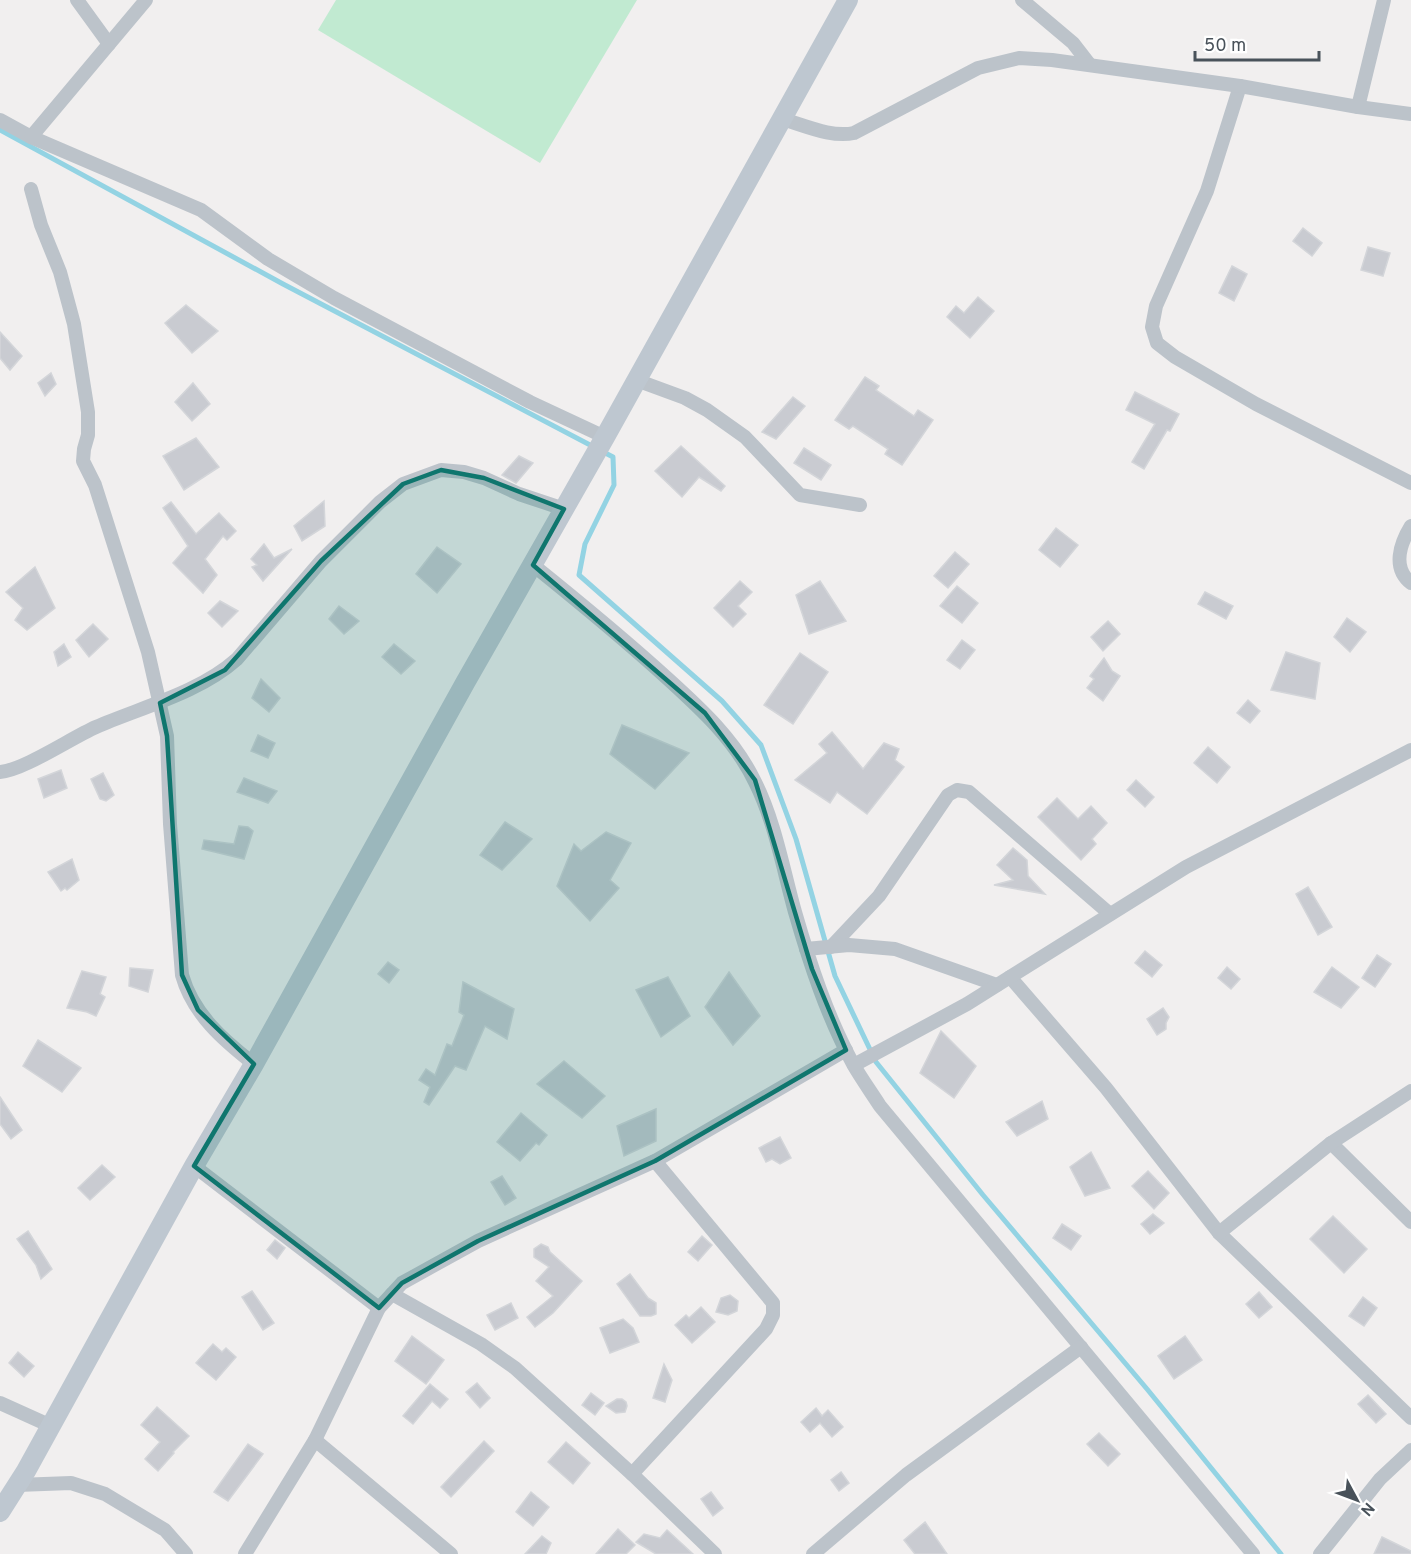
<svg xmlns="http://www.w3.org/2000/svg" width="1411" height="1554" font-family="Overpass,sans-serif">
<rect width="100%" height="100%" fill="#f1efef"/>
<!-- green -->
<polygon fill="#c1ead1" points="336,0 637,0 540,163 318,30"/>
<g fill="none" stroke-linecap="round" stroke-linejoin="round">
<!-- stream -->
<polyline stroke="#93d3e3" stroke-width="5" points="0,130 283,284 613,457 614,485 585,544 579,575 722,701 761,745 796,839 835,976 876,1062 983,1195 1147,1389 1281,1554"/>
</g>
<!-- building -->
<g fill="#c9cbd1" stroke="#d3d5d9" stroke-width="1.5">
<polygon points="1303,228 1322,243 1312,256 1293,241"/>
<polygon points="1368,247 1390,253 1383,276 1361,270"/>
<polygon points="1232,266 1247,274 1234,301 1219,293"/>
<polygon points="978,297 994,311 970,338 947,317 956,306 964,313"/>
<polygon points="186,305 218,331 192,353 165,323"/>
<polygon points="0,332 22,356 10,370 0,358"/>
<polygon points="51,373 56,384 45,396 38,383"/>
<polygon points="865,377 879,386 876,390 914,416 918,410 933,420 902,465 885,454 888,449 853,426 849,429 835,420"/>
<polygon points="193,383 210,404 192,421 175,402"/>
<polygon points="1135,392 1179,414 1170,431 1167,430 1144,469 1132,462 1155,424 1126,410"/>
<polygon points="793,397 805,406 776,439 762,432"/>
<polygon points="196,438 219,467 184,490 163,456"/>
<polygon points="681,446 725,486 721,491 699,477 682,497 655,471"/>
<polygon points="804,448 831,465 821,480 794,463"/>
<polygon points="519,456 533,463 516,483 502,475"/>
<polygon points="324,501 325,526 302,541 294,526"/>
<polygon points="171,502 196,534 219,513 236,531 227,540 223,536 205,559 217,575 203,593 173,563 188,546 163,508"/>
<polygon points="1056,528 1078,545 1060,567 1039,550"/>
<polygon points="264,544 274,558 292,549 263,581 252,567 257,565 251,559"/>
<polygon points="437,547 461,564 437,593 416,574"/>
<polygon points="955,552 969,564 948,588 934,576"/>
<polygon points="35,567 55,608 27,630 15,620 23,608 6,592"/>
<polygon points="740,581 752,592 738,606 746,614 733,627 714,608"/>
<polygon points="820,581 846,621 809,634 796,595"/>
<polygon points="957,586 978,603 962,623 940,606"/>
<polygon points="1205,592 1233,606 1226,619 1198,604"/>
<polygon points="220,601 238,611 222,627 208,613"/>
<polygon points="339,606 359,621 344,634 329,619"/>
<polygon points="1347,618 1366,632 1350,652 1334,637"/>
<polygon points="1108,621 1120,634 1103,651 1091,637"/>
<polygon points="93,624 108,639 89,657 76,640"/>
<polygon points="962,640 975,650 960,669 947,660"/>
<polygon points="64,644 71,657 58,666 54,652"/>
<polygon points="394,644 415,661 401,674 382,657"/>
<polygon points="1286,652 1320,663 1315,699 1271,690"/>
<polygon points="800,653 828,672 793,724 764,705"/>
<polygon points="1104,658 1112,671 1120,676 1103,701 1087,688 1094,679 1090,676"/>
<polygon points="261,679 280,698 269,712 252,698"/>
<polygon points="1248,700 1260,711 1250,723 1237,713"/>
<polygon points="622,725 689,753 655,789 610,754"/>
<polygon points="832,732 863,769 884,743 899,749 895,760 904,767 867,814 837,792 830,803 795,780 827,753 819,744"/>
<polygon points="258,735 275,743 268,758 251,751"/>
<polygon points="1208,747 1230,767 1217,783 1194,763"/>
<polygon points="61,770 67,788 44,798 38,779"/>
<polygon points="103,773 114,795 106,801 100,799 91,779"/>
<polygon points="244,778 277,791 268,803 237,792"/>
<polygon points="1136,780 1154,797 1145,807 1127,790"/>
<polygon points="1057,798 1078,819 1091,806 1107,823 1092,839 1096,844 1081,860 1038,817"/>
<polygon points="505,822 532,839 502,870 480,855"/>
<polygon points="239,826 248,827 253,831 244,859 202,849 204,840 234,844"/>
<polygon points="606,832 631,843 610,880 619,888 590,921 557,886 574,844 581,851"/>
<polygon points="1013,848 1027,860 1028,876 1045,894 994,885 1013,880 997,865"/>
<polygon points="72,859 79,880 67,890 65,888 61,891 48,872"/>
<polygon points="1308,887 1332,927 1318,935 1296,894"/>
<polygon points="1145,951 1162,965 1152,977 1135,963"/>
<polygon points="1377,955 1391,964 1375,987 1362,978"/>
<polygon points="388,962 399,970 389,983 378,974"/>
<polygon points="1227,967 1240,979 1231,989 1218,978"/>
<polygon points="1332,967 1359,987 1341,1008 1314,992"/>
<polygon points="130,968 153,970 148,992 129,986"/>
<polygon points="82,971 106,977 100,994 105,997 96,1016 87,1012 67,1008"/>
<polygon points="729,972 760,1016 733,1045 705,1007"/>
<polygon points="668,977 690,1016 661,1037 636,990"/>
<polygon points="463,982 514,1009 507,1039 485,1026 466,1070 455,1066 429,1105 424,1102 430,1087 419,1080 426,1069 435,1075 447,1044 452,1046 464,1015 459,1012"/>
<polygon points="1163,1008 1169,1017 1166,1023 1166,1029 1157,1035 1147,1019"/>
<polygon points="941,1031 976,1066 954,1098 920,1073"/>
<polygon points="38,1040 81,1068 62,1092 23,1066"/>
<polygon points="564,1061 605,1096 582,1118 537,1084"/>
<polygon points="0,1097 22,1130 11,1139 0,1124"/>
<polygon points="1042,1101 1048,1119 1017,1136 1006,1122"/>
<polygon points="656,1109 656,1141 624,1156 617,1126"/>
<polygon points="521,1113 547,1135 539,1145 536,1143 520,1161 497,1142"/>
<polygon points="780,1137 791,1158 780,1164 772,1159 766,1162 759,1148"/>
<polygon points="1091,1152 1110,1188 1085,1196 1070,1167"/>
<polygon points="102,1165 115,1177 90,1200 78,1188"/>
<polygon points="1148,1171 1169,1193 1154,1209 1132,1186"/>
<polygon points="502,1176 516,1198 505,1205 491,1182"/>
<polygon points="1153,1214 1164,1223 1150,1234 1141,1224"/>
<polygon points="1333,1216 1367,1249 1344,1273 1310,1239"/>
<polygon points="1062,1224 1081,1236 1071,1250 1053,1238"/>
<polygon points="28,1231 52,1269 41,1279 36,1265 17,1239"/>
<polygon points="702,1236 712,1245 698,1261 688,1252"/>
<polygon points="275,1240 285,1248 277,1259 267,1250"/>
<polygon points="541,1244 548,1247 550,1252 582,1281 553,1313 535,1327 527,1317 553,1296 536,1281 549,1267 534,1257 534,1249"/>
<polygon points="630,1274 648,1298 656,1303 656,1314 651,1316 640,1316 617,1284"/>
<polygon points="252,1291 274,1323 263,1330 242,1297"/>
<polygon points="1259,1292 1272,1307 1259,1318 1246,1304"/>
<polygon points="730,1295 738,1301 737,1311 728,1315 716,1312 721,1298"/>
<polygon points="1363,1297 1377,1308 1364,1326 1349,1316"/>
<polygon points="511,1303 518,1318 495,1330 487,1315"/>
<polygon points="701,1307 715,1322 692,1343 675,1325 686,1315 689,1318"/>
<polygon points="623,1319 633,1328 639,1342 610,1353 600,1328"/>
<polygon points="412,1336 444,1360 426,1384 395,1361"/>
<polygon points="1185,1336 1202,1360 1174,1379 1158,1356"/>
<polygon points="213,1344 222,1352 226,1348 236,1357 216,1380 196,1363"/>
<polygon points="18,1352 34,1366 24,1377 9,1363"/>
<polygon points="664,1364 672,1380 665,1402 653,1398"/>
<polygon points="477,1383 490,1398 480,1408 466,1392"/>
<polygon points="430,1384 448,1399 440,1408 432,1401 413,1424 403,1416"/>
<polygon points="591,1393 604,1403 595,1415 582,1405"/>
<polygon points="1368,1395 1386,1414 1376,1423 1358,1404"/>
<polygon points="617,1399 622,1399 626,1402 627,1406 625,1412 616,1413 606,1406"/>
<polygon points="157,1407 189,1436 173,1452 174,1453 158,1471 145,1459 160,1442 141,1425"/>
<polygon points="816,1408 822,1416 828,1410 843,1427 832,1437 820,1423 810,1432 801,1422"/>
<polygon points="1099,1433 1120,1454 1108,1466 1087,1444"/>
<polygon points="484,1441 494,1451 451,1497 441,1487"/>
<polygon points="566,1442 590,1463 573,1484 548,1462"/>
<polygon points="248,1444 263,1454 228,1501 214,1492"/>
<polygon points="841,1472 849,1483 839,1491 831,1480"/>
<polygon points="531,1492 549,1507 533,1526 516,1512"/>
<polygon points="711,1492 723,1508 713,1516 701,1499"/>
<polygon points="925,1522 947,1554 915,1554 904,1540"/>
<polygon points="618,1529 635,1545 626,1554 596,1554"/>
<polygon points="667,1530 693,1554 656,1554 636,1542 644,1534 660,1538"/>
<polygon points="542,1536 551,1543 546,1554 525,1554"/>
<polygon points="1382,1537 1411,1551 1411,1554 1374,1554"/>
</g>
<g fill="none" stroke-linecap="round" stroke-linejoin="round">
<!-- minor -->
<g stroke="#bcc3ca" stroke-width="14">
<polyline points="77,0 109,44"/>
<polyline points="1022,0 1073,43 1090,65"/>
<polyline points="1240,86 1207,191 1156,306 1152,327 1157,343 1175,357 1256,404 1411,483"/>
<polyline points="1358,107 1384,0"/>
<path d="M782 119C804 125 831 138 854 133L978 68 1019 58 1052 60 1240 86 1358 107 1411 114"/>
<polyline points="0,120 31,137 201,210 268,259 334,298 530,402 605,437"/>
<polyline points="31,137 146,0"/>
<path d="M31 189 41 225 60 272 74 324 88 412V435L84 449 83 461 95 485 148 652 167 736 170 824 182 975C193 1014 223 1040 254 1064"/>
<polyline points="636,380 685,398 707,410 745,437 800,495 860,505"/>
<path d="M1411 526C1400 544 1392 568 1411 583"/>
<path d="M533 565C579 602 624 639 668 679 701 709 735 740 755 782 775 822 783 869 795 912 810 964 827 1016 853 1064 861 1078 871 1092 880 1106L1253 1554"/>
<path d="M0 772C24 770 71 738 96 727 142 707 199 693 237 659L321 561 380 502 403 484 441 470 464 472 484 478 519 494 564 509"/>
<polyline points="831,947 879,896 948,795 957,790 969,792 1110,914"/>
<polyline points="806,949 849,945 895,949 997,985"/>
<polyline points="1010,977 1106,1088 1219,1233 1411,1418"/>
<polyline points="854,1065 967,1004 1186,867 1411,750"/>
<polyline points="1331,1143 1411,1222"/>
<polyline points="194,1166 379,1308"/>
<polyline points="1219,1233 1331,1143 1411,1091"/>
<polyline points="392,1294 481,1344 515,1368 632,1474 715,1554"/>
<polyline points="0,1403 51,1426"/>
<polyline points="315,1440 451,1554"/>
<polyline points="632,1474 766,1329 773,1315 773,1303 655,1161"/>
<polyline points="17,1485 71,1483 105,1494 165,1530 186,1554"/>
<polyline points="245,1554 315,1440 379,1308 402,1283 478,1241 655,1161 846,1050"/>
<polyline points="813,1554 906,1475 1081,1347"/>
<polyline points="1320,1554 1380,1479 1411,1450"/>
</g>
<!-- secondary -->
<polyline stroke="#bec7d0" stroke-width="20" points="0,1512 26,1471 194,1166 254,1064 465,683 605,437 848,0"/>
</g>
<!-- marked area -->
<path fill="#0f766e" fill-opacity="0.2" stroke="#0f766e" stroke-width="4.5" stroke-linejoin="round" d="M441 470 484 478 564 509 533 565 705 713 755 780 812 969 846 1050 655 1161 478 1241 402 1283 379 1308 194 1166 254 1064 198 1010 182 975 167 736 160 703 225 670 321 561 403 484Z"/>
<!-- north arrow -->
<g transform="translate(1357 1500) rotate(131)" stroke="#ffffff" stroke-width="4.5" paint-order="stroke">
<path d="M0-4.5L10 22L0 15L-10 22Z" fill="#49525a"/>
<text y="-9" font-size="16" font-weight="bold" text-anchor="middle" fill="#49525a">N</text>
</g>
<!-- scale -->
<path d="M1195 51v9h124v-9" fill="none" stroke="#49525a" stroke-width="3"/>
<text x="1204" y="51" font-size="18" fill="#49525a" stroke="#ffffff" stroke-width="4.5" paint-order="stroke">50 m</text>
</svg>
